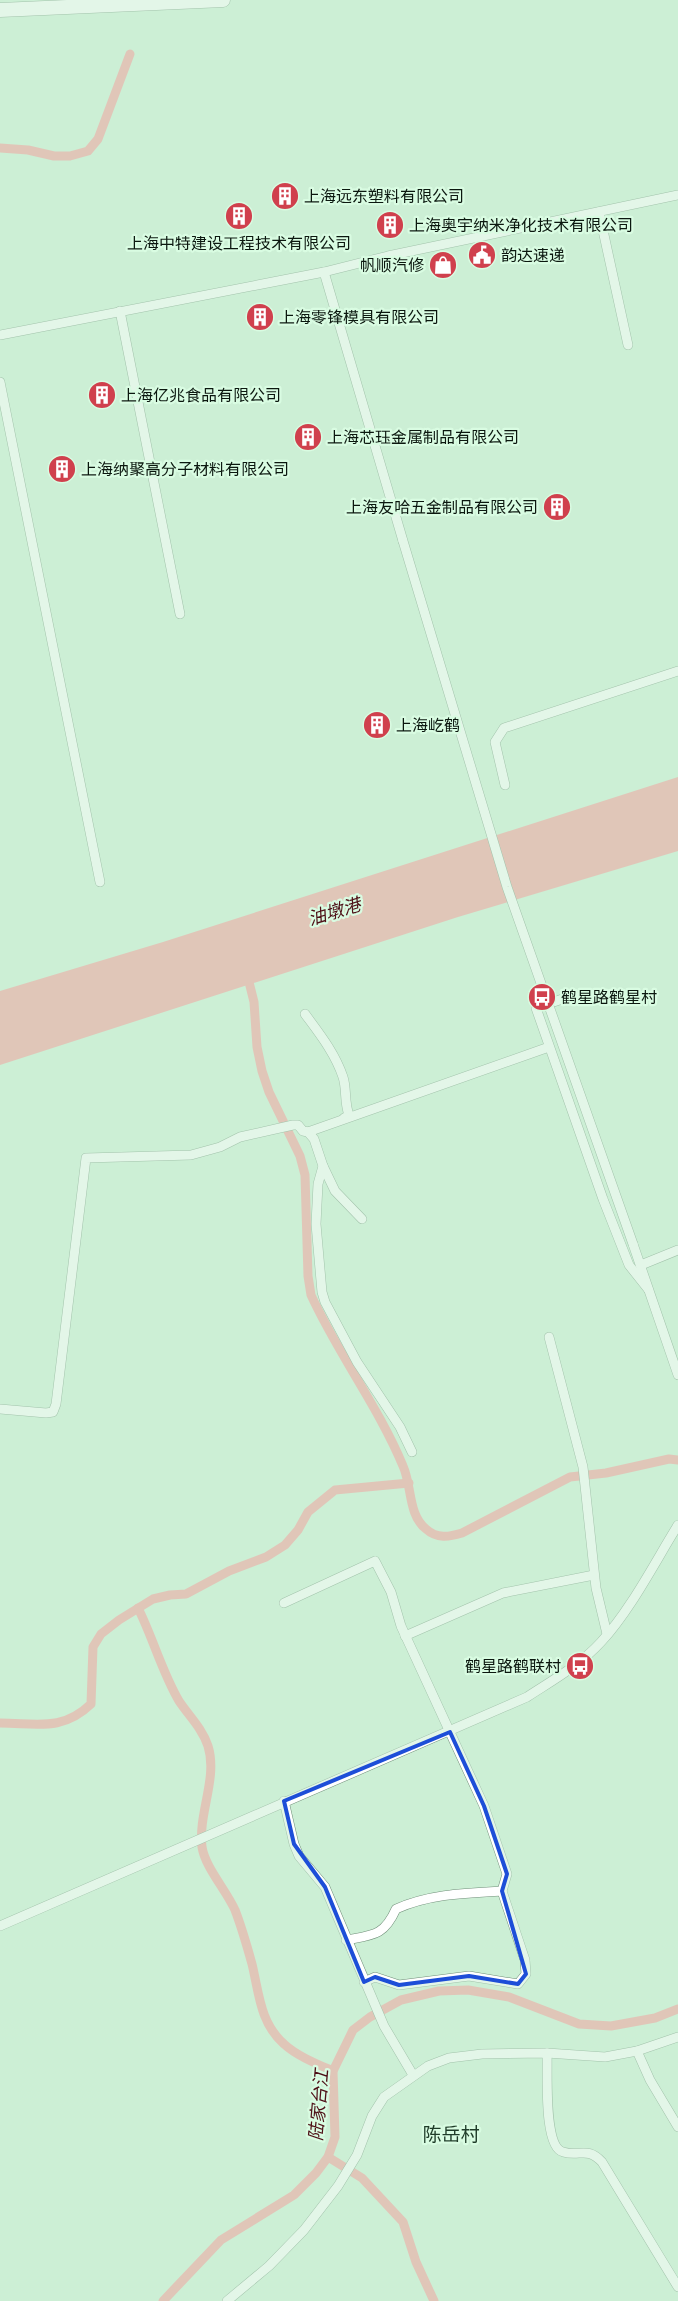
<svg xmlns="http://www.w3.org/2000/svg" width="678" height="2301" font-family="'Noto Serif','Noto Sans SC',serif">
<rect width="100%" height="100%" fill="#ccefd5"/>
<!-- water -->
<polygon fill="#f99596" points="678,777 678,851 458,917 0,1065 0,991 163,942"/>
<g fill="none" stroke-linecap="round" stroke-linejoin="round">
<!-- canal -->
<g stroke="#f99596" stroke-width="9">
<polyline points="0,148 28,150 54,156 70,156 88,151 98,139 130,54"/>
<path d="M247 974 254 1002 257 1047 262 1071 269 1092 300 1156 305 1175 308 1276 311 1295C338 1354 378 1406 403 1466 412 1486 408 1515 426 1529 437 1539 449 1537 462 1533L570 1477 606 1473 669 1459 678 1460"/>
<path d="M138 1608C153 1638 162 1672 179 1701 189 1716 202 1728 208 1746 218 1778 198 1813 202 1847 205 1867 226 1890 235 1910 242 1928 247 1946 252 1964 259 1993 260 2023 284 2044 297 2056 317 2064 333 2071"/>
<path d="M0 1723C36 1723 62 1732 91 1704L93 1647 101 1634 119 1620 153 1599 170 1595 186 1594 229 1571 266 1557 285 1545 298 1530 308 1512 335 1490 409 1483"/>
<polyline points="328,2157 362,2178 403,2222 416,2262 434,2301"/>
<polyline points="163,2301 221,2240 294,2195 316,2173 328,2157 335,2137 333,2071 353,2030 370,2017 401,2000 439,1991 468,1990 509,1997 579,2024 611,2026 655,2018 678,2009"/>
</g>
<defs>
<g id="minor">
<polyline points="599,212 628,345"/>
<polyline points="324,272 403,541"/>
<polyline points="120,311 180,614"/>
<polyline points="0,335 324,272 388,256 678,195"/>
<polyline points="0,382 100,882"/>
<polyline points="505,785 495,742 504,728 678,671"/>
<polyline points="574,995 536,1008 603,1199 629,1265 648,1289"/>
<path d="M305 1014C319 1033 335 1053 343 1077 347 1089 344 1102 349 1115L344 1118"/>
<polyline points="308,1132 314,1139 323,1166 318,1184 316,1224 322,1292 325,1302 357,1362 400,1427 412,1452"/>
<polyline points="323,1166 335,1191 362,1219"/>
<polyline points="633,1244 678,1375"/>
<polyline points="641,1265 678,1250"/>
<polyline points="549,1337 583,1467 596,1588 607,1634"/>
<polyline points="0,1409 46,1413 53,1412 56,1404 86,1158 191,1155 220,1147 240,1137 293,1125 298,1125 303,1131 308,1132 549,1047"/>
<polyline points="284,1603 375,1561 391,1592 401,1626 484,1806 507,1874 502,1891 525,1960 526,1974 518,1984 469,1976 399,1985 375,1977 364,1982"/>
<polyline points="405,1636 503,1593 594,1575"/>
<polyline points="284,1801 294,1844 299,1856 325,1887 384,2026 413,2075"/>
<path d="M0 1926 527 1697C553 1680 580 1665 601 1642 630 1611 655 1562 678 1525"/>
<path d="M346 1940C373 1935 384 1936 396 1909 429 1894 466 1893 502 1891"/>
<polyline points="637,2051 650,2080 678,2127"/>
<path d="M547 2053C548 2072 543 2147 563 2152 580 2157 587 2146 602 2162L678 2287"/>
<polyline points="227,2301 269,2266 304,2230 338,2186 357,2155 372,2116 384,2097 428,2066 449,2058 482,2054 547,2053 605,2057 637,2051 678,2037"/>
</g>
<polyline id="highway" points="0,10 223,0"/>
</defs>
<!-- minor casing -->
<use href="#minor" stroke="#708f79" stroke-width="10"/>
<!-- highway casing -->
<use href="#highway" stroke="#708f79" stroke-width="15"/>
<!-- minor -->
<use href="#minor" stroke="#fff" stroke-width="9"/>
<!-- highway -->
<use href="#highway" stroke="#fff" stroke-width="14"/>
<defs>
<polyline id="minor-bridge" points="403,541 507,887 633,1244"/>
</defs>
<!-- minor-bridge casing -->
<use href="#minor-bridge" stroke="#708f79" stroke-width="10" stroke-linecap="butt"/>
<!-- minor-bridge -->
<use href="#minor-bridge" stroke="#fff" stroke-width="9"/>
</g>
<!-- marked area -->
<path d="M0 0H678V2301H0ZM450 1732 484 1806 507 1874 502 1891 526 1974 518 1984 469 1976 399 1985 375 1977 364 1982 325 1887 294 1844 284 1801Z" fill="#ccefd5" fill-opacity=".55" fill-rule="evenodd"/>
<path fill="none" stroke="#1d4ed8" stroke-width="4" stroke-linejoin="round" d="M450 1732 484 1806 507 1874 502 1891 526 1974 518 1984 469 1976 399 1985 375 1977 364 1982 325 1887 294 1844 284 1801Z"/>
<!-- icons -->
<defs>
<symbol id="building-disc" viewBox="-11 -11 22 22"><circle r="9.5" fill="#d0404d" stroke="#d9fce2"/><path d="M-4-6H4V6H1V3H-1V6H-4ZM-2.5-4.3h1.7v1.8h-1.7ZM.8-4.3h1.7v1.8H.8ZM-2.5-1h1.7V.8h-1.7ZM.8-1h1.7V.8H.8Z" fill="#fff"/></symbol>
<symbol id="civic-disc" viewBox="-11 -11 22 22"><circle r="9.5" fill="#d0404d" stroke="#d9fce2"/><path d="M-.6-6.5H3V-4.5H.6V-3L4-1V1h2V6H-6V1h2V-1L-.6-3ZM-1.2 2.5V6h2.4V2.5Z" fill="#fff"/></symbol>
<symbol id="shop-disc" viewBox="-11 -11 22 22"><circle r="9.5" fill="#d0404d" stroke="#d9fce2"/><path d="M-5-2.5h2.3a2.7 3.5 0 0 1 5.4 0H5L5.5 6h-11ZM-1.5-2.5h3a1.5 2.3 0 0 0-3 0Z" fill="#fff"/></symbol>
<symbol id="bus-disc" viewBox="-11 -11 22 22"><circle r="9.5" fill="#d0404d" stroke="#d9fce2"/><path d="M-5-6H5V4H4V6H2V4H-2V6H-4V4H-5ZM-3.5-4V0h7V-4ZM-3.5 1.2v1.5H-2V1.2ZM2 1.2v1.5H3.5V1.2Z" fill="#fff"/></symbol>
</defs>
<g fill-rule="evenodd">
<use href="#building-disc" x="269" y="180" width="32" height="32"/>
<use href="#building-disc" x="223" y="200" width="32" height="32"/>
<use href="#building-disc" x="374" y="209" width="32" height="32"/>
<use href="#civic-disc" x="466" y="239" width="32" height="32"/>
<use href="#shop-disc" x="427" y="249" width="32" height="32"/>
<use href="#building-disc" x="244" y="301" width="32" height="32"/>
<use href="#building-disc" x="86" y="379" width="32" height="32"/>
<use href="#building-disc" x="292" y="421" width="32" height="32"/>
<use href="#building-disc" x="46" y="453" width="32" height="32"/>
<use href="#building-disc" x="541" y="491" width="32" height="32"/>
<use href="#building-disc" x="361" y="709" width="32" height="32"/>
<use href="#bus-disc" x="526" y="981" width="32" height="32"/>
<use href="#bus-disc" x="564" y="1650" width="32" height="32"/>
</g>
<g text-anchor="middle" dominant-baseline="central" stroke-width="4.5" stroke-linejoin="round" paint-order="stroke">
<!-- poi labels -->
<g font-size="16" fill="#0b170f" stroke="#d9fce2" text-anchor="start">
<text x="304" y="196">上海远东塑料有限公司</text>
<text x="409" y="225">上海奥宇纳米净化技术有限公司</text>
<text x="239" y="243" text-anchor="middle">上海中特建设工程技术有限公司</text>
<text x="501" y="255">韵达速递</text>
<text x="424" y="265" text-anchor="end">帆顺汽修</text>
<text x="279" y="317">上海零锋模具有限公司</text>
<text x="121" y="395">上海亿兆食品有限公司</text>
<text x="327" y="437">上海芯珏金属制品有限公司</text>
<text x="81" y="469">上海纳聚高分子材料有限公司</text>
<text x="538" y="507" text-anchor="end">上海友哈五金制品有限公司</text>
<text x="396" y="725">上海屹鹤</text>
<text x="561" y="997">鹤星路鹤星村</text>
<text x="561" y="1666" text-anchor="end">鹤星路鹤联村</text>
</g>
<!-- water labels -->
<g font-size="18" font-style="italic" fill="#4e1017" stroke="#d9fce2">
<text transform="translate(334 911) rotate(-17)">油墩港</text>
<text transform="translate(318 2105) rotate(-85)">陆家台江</text>
</g>
<!-- quarter labels -->
<g font-size="19" fill="#1f3c29" stroke="#d9fce2">
<text x="451" y="2134">陈岳村</text>
</g>
</g>
</svg>
